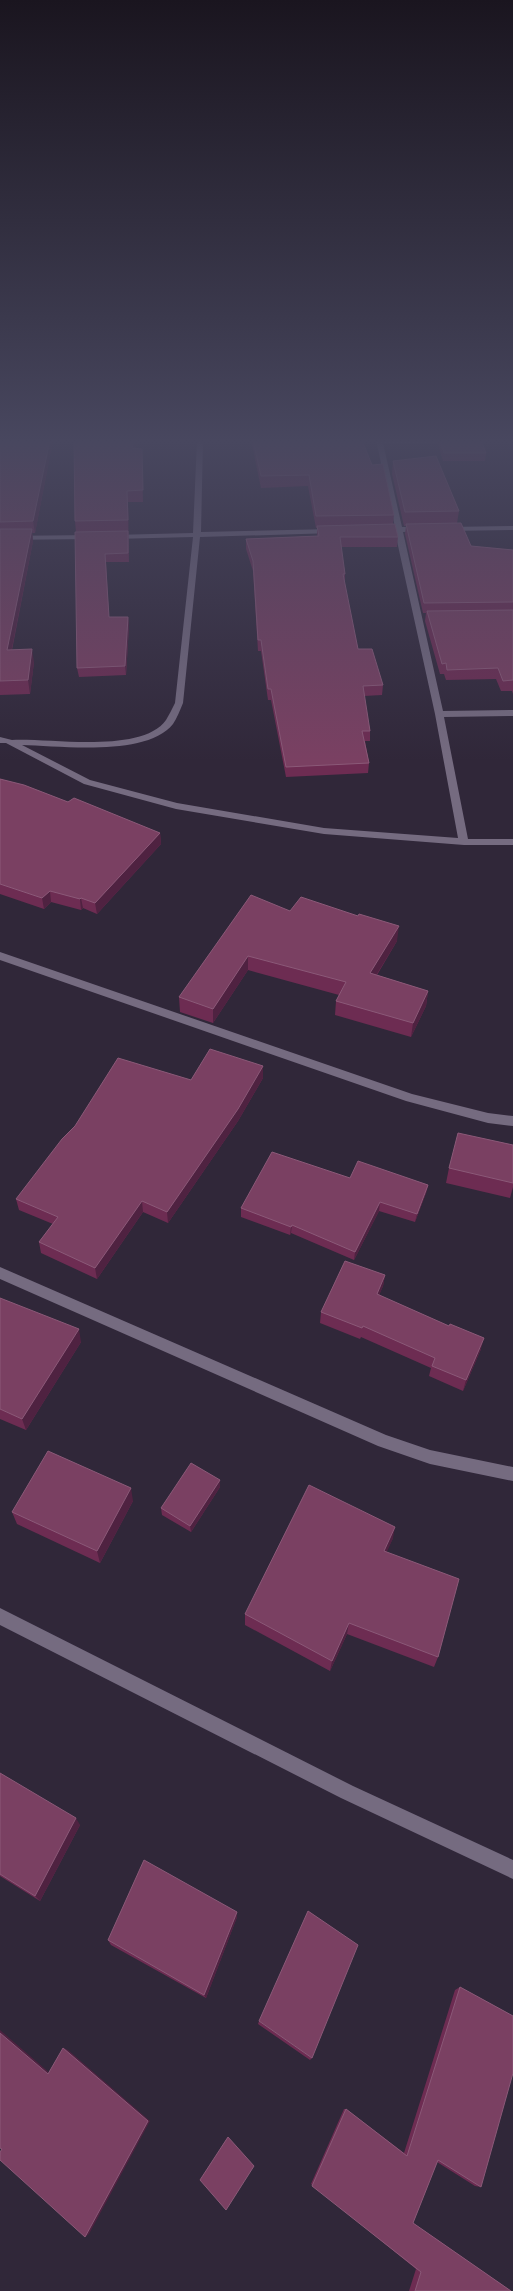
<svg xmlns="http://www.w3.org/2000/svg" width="513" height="2291" font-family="Literata,serif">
<rect width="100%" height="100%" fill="#302739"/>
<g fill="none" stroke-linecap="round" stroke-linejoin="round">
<!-- minor -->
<g fill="#756b80" fill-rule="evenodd">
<path d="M197 440H203L201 532 333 529 337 531 333 533 200 537 183 703C180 710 177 718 173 724 147 757 61 746 22 745L90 780 177 803 324 828 458 838 435 714 395 532H381L377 530 381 528 395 527 376 440H513V442L383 443 402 527H423L427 529 423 531 403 532 443 711 513 710V716L444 717 468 839H513V845H464L324 834 176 809 84 784 6 743H0V737L12 740C50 738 142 754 166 720 169 715 172 709 175 703L193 537 113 539 109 537 113 535 193 533Z"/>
<polygon points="513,526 513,530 448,531 444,529 448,527"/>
<polygon points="94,535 94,539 91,539 0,540 0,536"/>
<polygon points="0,952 412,1094 488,1113 513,1116 513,1126 488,1123 406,1101 0,960"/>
<polygon points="0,1267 386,1435 430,1450 513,1467 513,1481 430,1464 378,1446 0,1279"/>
<polygon points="0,1608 353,1786 513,1860 513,1879 341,1798 0,1625"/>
</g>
</g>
<!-- wall -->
<g fill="#6d2c52">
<polygon points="0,440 53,440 35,533 32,533 33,541 12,650 34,662 30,694 0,695"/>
<polygon points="74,440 138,440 135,449 142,460 143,502 128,502 129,562 106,562 109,617 128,617 129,626 126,675 79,677 77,668 76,532 75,521"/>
<polygon points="251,440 362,440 372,465 394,515 393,524 398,537 397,547 341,547 345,574 345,584 358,649 383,685 382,695 364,696 370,731 370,741 365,741 369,763 368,773 286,777 271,700 268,700 261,651 258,651 253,571 246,549 246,539 317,536 317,528 316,528 308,486 261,488"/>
<polygon points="438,440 481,440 486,453 485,461 443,461 438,444"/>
<polygon points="393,461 459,511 457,523 471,546 513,550 513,694 512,691 501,691 496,679 446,680 444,674 440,674 425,621 426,613 423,613 405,534 406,526 404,526 392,474"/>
<polygon points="0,779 68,802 160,833 161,844 97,914 83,908 81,910 51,902 44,909 0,894"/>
<polygon points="290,911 397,941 377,975 428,991 426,1006 411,1037 335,1015 336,1001 339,995 248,970 213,1023 180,1012 179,997"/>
<polygon points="263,1078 238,1121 168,1223 143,1212 97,1279 41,1253 39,1242 53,1224 19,1210 16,1199 191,1080"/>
<polygon points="513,1145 513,1187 510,1198 446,1183 449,1168"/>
<polygon points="350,1178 428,1185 426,1193 415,1222 379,1211 354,1260 291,1233 290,1235 241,1217 241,1208"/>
<polygon points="385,1275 383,1286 379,1295 481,1349 463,1391 429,1376 431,1368 361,1337 360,1339 320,1323 321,1312"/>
<polygon points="0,1298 81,1342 26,1430 0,1419"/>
<polygon points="220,1480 220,1487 191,1532 162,1515 161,1508"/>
<polygon points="133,1501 100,1563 17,1524 12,1512"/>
<polygon points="393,1538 386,1552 438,1657 434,1667 347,1634 330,1671 245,1625 245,1614"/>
<polygon points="0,1773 80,1825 40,1901 0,1876"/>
<polygon points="237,1917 206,1998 111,1945 108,1940"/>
<polygon points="460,1987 481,2187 475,2186 437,2162 413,2223 511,2291 409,2291 416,2269 311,2184 344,2109 346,2109 404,2153 455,1990"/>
<polygon points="259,2021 312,2058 310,2060 258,2024"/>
</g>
<!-- shaded-wall -->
<g fill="#4f2241">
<polygon points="50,440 53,440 35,533 33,521"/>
<polygon points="134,440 138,440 132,459 132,448"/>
<polygon points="127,491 128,502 129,531 128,520"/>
<polygon points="32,529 33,541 9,663 7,650"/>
<polygon points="128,617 129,626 126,675 125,666"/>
<polygon points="32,649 34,662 30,694 28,680"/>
<polygon points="160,833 161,844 97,914 95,903"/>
<polygon points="50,891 51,902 44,909 42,898"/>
<polygon points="81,898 83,908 81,910 80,899"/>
<polygon points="399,926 397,941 369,987 370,973"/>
<polygon points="248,956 248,970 213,1023 213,1009"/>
<polygon points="428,991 426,1006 411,1037 413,1023"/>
<polygon points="263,1066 263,1078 238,1121 168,1223 167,1212"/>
<polygon points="428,1185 426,1193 415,1222 417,1214"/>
<polygon points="142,1201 143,1212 97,1279 95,1268"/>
<polygon points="380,1202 379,1211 354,1260 355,1252"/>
<polygon points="292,1225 291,1233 290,1235 291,1227"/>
<polygon points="385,1275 383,1286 375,1305 377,1294"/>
<polygon points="79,1329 81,1342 26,1430 22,1419"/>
<polygon points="484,1338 481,1349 463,1391 466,1380"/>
<polygon points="220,1480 220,1487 191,1532 190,1526"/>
<polygon points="131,1488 133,1501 100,1563 97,1551"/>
<polygon points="395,1527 393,1538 382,1563 384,1551"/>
<polygon points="349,1623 347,1634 330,1671 332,1661"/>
<polygon points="76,1818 80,1825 40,1901 35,1896"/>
<polygon points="237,1912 237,1917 206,1998 204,1995"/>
<polygon points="0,2030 52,2075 48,2074 0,2033"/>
<polygon points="63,2048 68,2050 150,2121 89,2234 85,2237"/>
</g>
<!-- building -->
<g fill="#7a4062" stroke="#8b5978">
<polygon points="0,440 50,440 33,521 0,522"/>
<polygon points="74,440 134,440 132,448 142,449 143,490 127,491 128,520 75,521"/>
<polygon points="253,440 362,440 372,465 383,464 394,515 316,516 309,475 261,476"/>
<polygon points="440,440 481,440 486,453 444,453"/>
<polygon points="436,456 459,511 405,512 393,461"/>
<polygon points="461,523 471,546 513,550 513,602 424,603 406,524"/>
<polygon points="395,524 398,537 340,537 345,574 343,574 358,649 372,649 383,685 363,686 370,731 362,731 369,763 286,767 271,689 268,689 261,640 258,640 253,561 246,539 319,536 317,526"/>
<polygon points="0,529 32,529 7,650 32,649 28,680 0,681"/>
<polygon points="128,531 128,553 105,554 109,617 128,617 125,666 77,668 75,532"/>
<polygon points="513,610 513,680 503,681 498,668 447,670 446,663 442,664 427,611"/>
<polygon points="0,779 24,785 68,802 74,798 160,833 95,903 81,898 80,899 50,891 42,898 0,884"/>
<polygon points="251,895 290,911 301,897 358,916 359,914 399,926 370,973 428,991 413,1023 336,1001 346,982 248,956 213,1009 179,997"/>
<polygon points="210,1049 263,1066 238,1109 167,1212 142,1201 95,1268 39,1242 58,1217 16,1199 62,1139 75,1126 118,1058 191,1080"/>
<polygon points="458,1133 513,1145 513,1183 449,1168"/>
<polygon points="272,1152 350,1178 358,1161 428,1185 417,1214 380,1202 355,1252 292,1225 291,1227 241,1208"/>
<polygon points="345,1261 385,1275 377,1294 449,1326 450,1324 484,1338 466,1380 432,1366 435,1358 363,1326 362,1328 321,1312"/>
<polygon points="0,1298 79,1329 22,1419 0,1409"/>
<polygon points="48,1451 131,1488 97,1551 12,1512"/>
<polygon points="191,1463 220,1480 190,1526 161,1508"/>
<polygon points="309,1485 395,1527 384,1551 459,1579 438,1657 349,1623 332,1661 245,1614"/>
<polygon points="0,1773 76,1818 35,1896 0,1874"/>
<polygon points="144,1860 237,1912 204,1995 108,1940"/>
<polygon points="308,1911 358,1945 312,2058 259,2021"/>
<polygon points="460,1987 513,2016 513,2073 481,2187 438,2160 413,2223 511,2291 415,2291 421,2272 312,2186 346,2109 407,2156"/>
<polygon points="0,2033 48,2074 63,2048 148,2121 85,2237 0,2160 0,2152 2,2149 0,2148"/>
<polygon points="228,2137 254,2166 226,2210 200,2180"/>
</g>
<!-- sky -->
<linearGradient id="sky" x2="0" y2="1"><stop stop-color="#1a151f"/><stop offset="0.58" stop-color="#48475f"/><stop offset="1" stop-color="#48475f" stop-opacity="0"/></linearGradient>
<rect width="513" height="761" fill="url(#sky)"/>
</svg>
